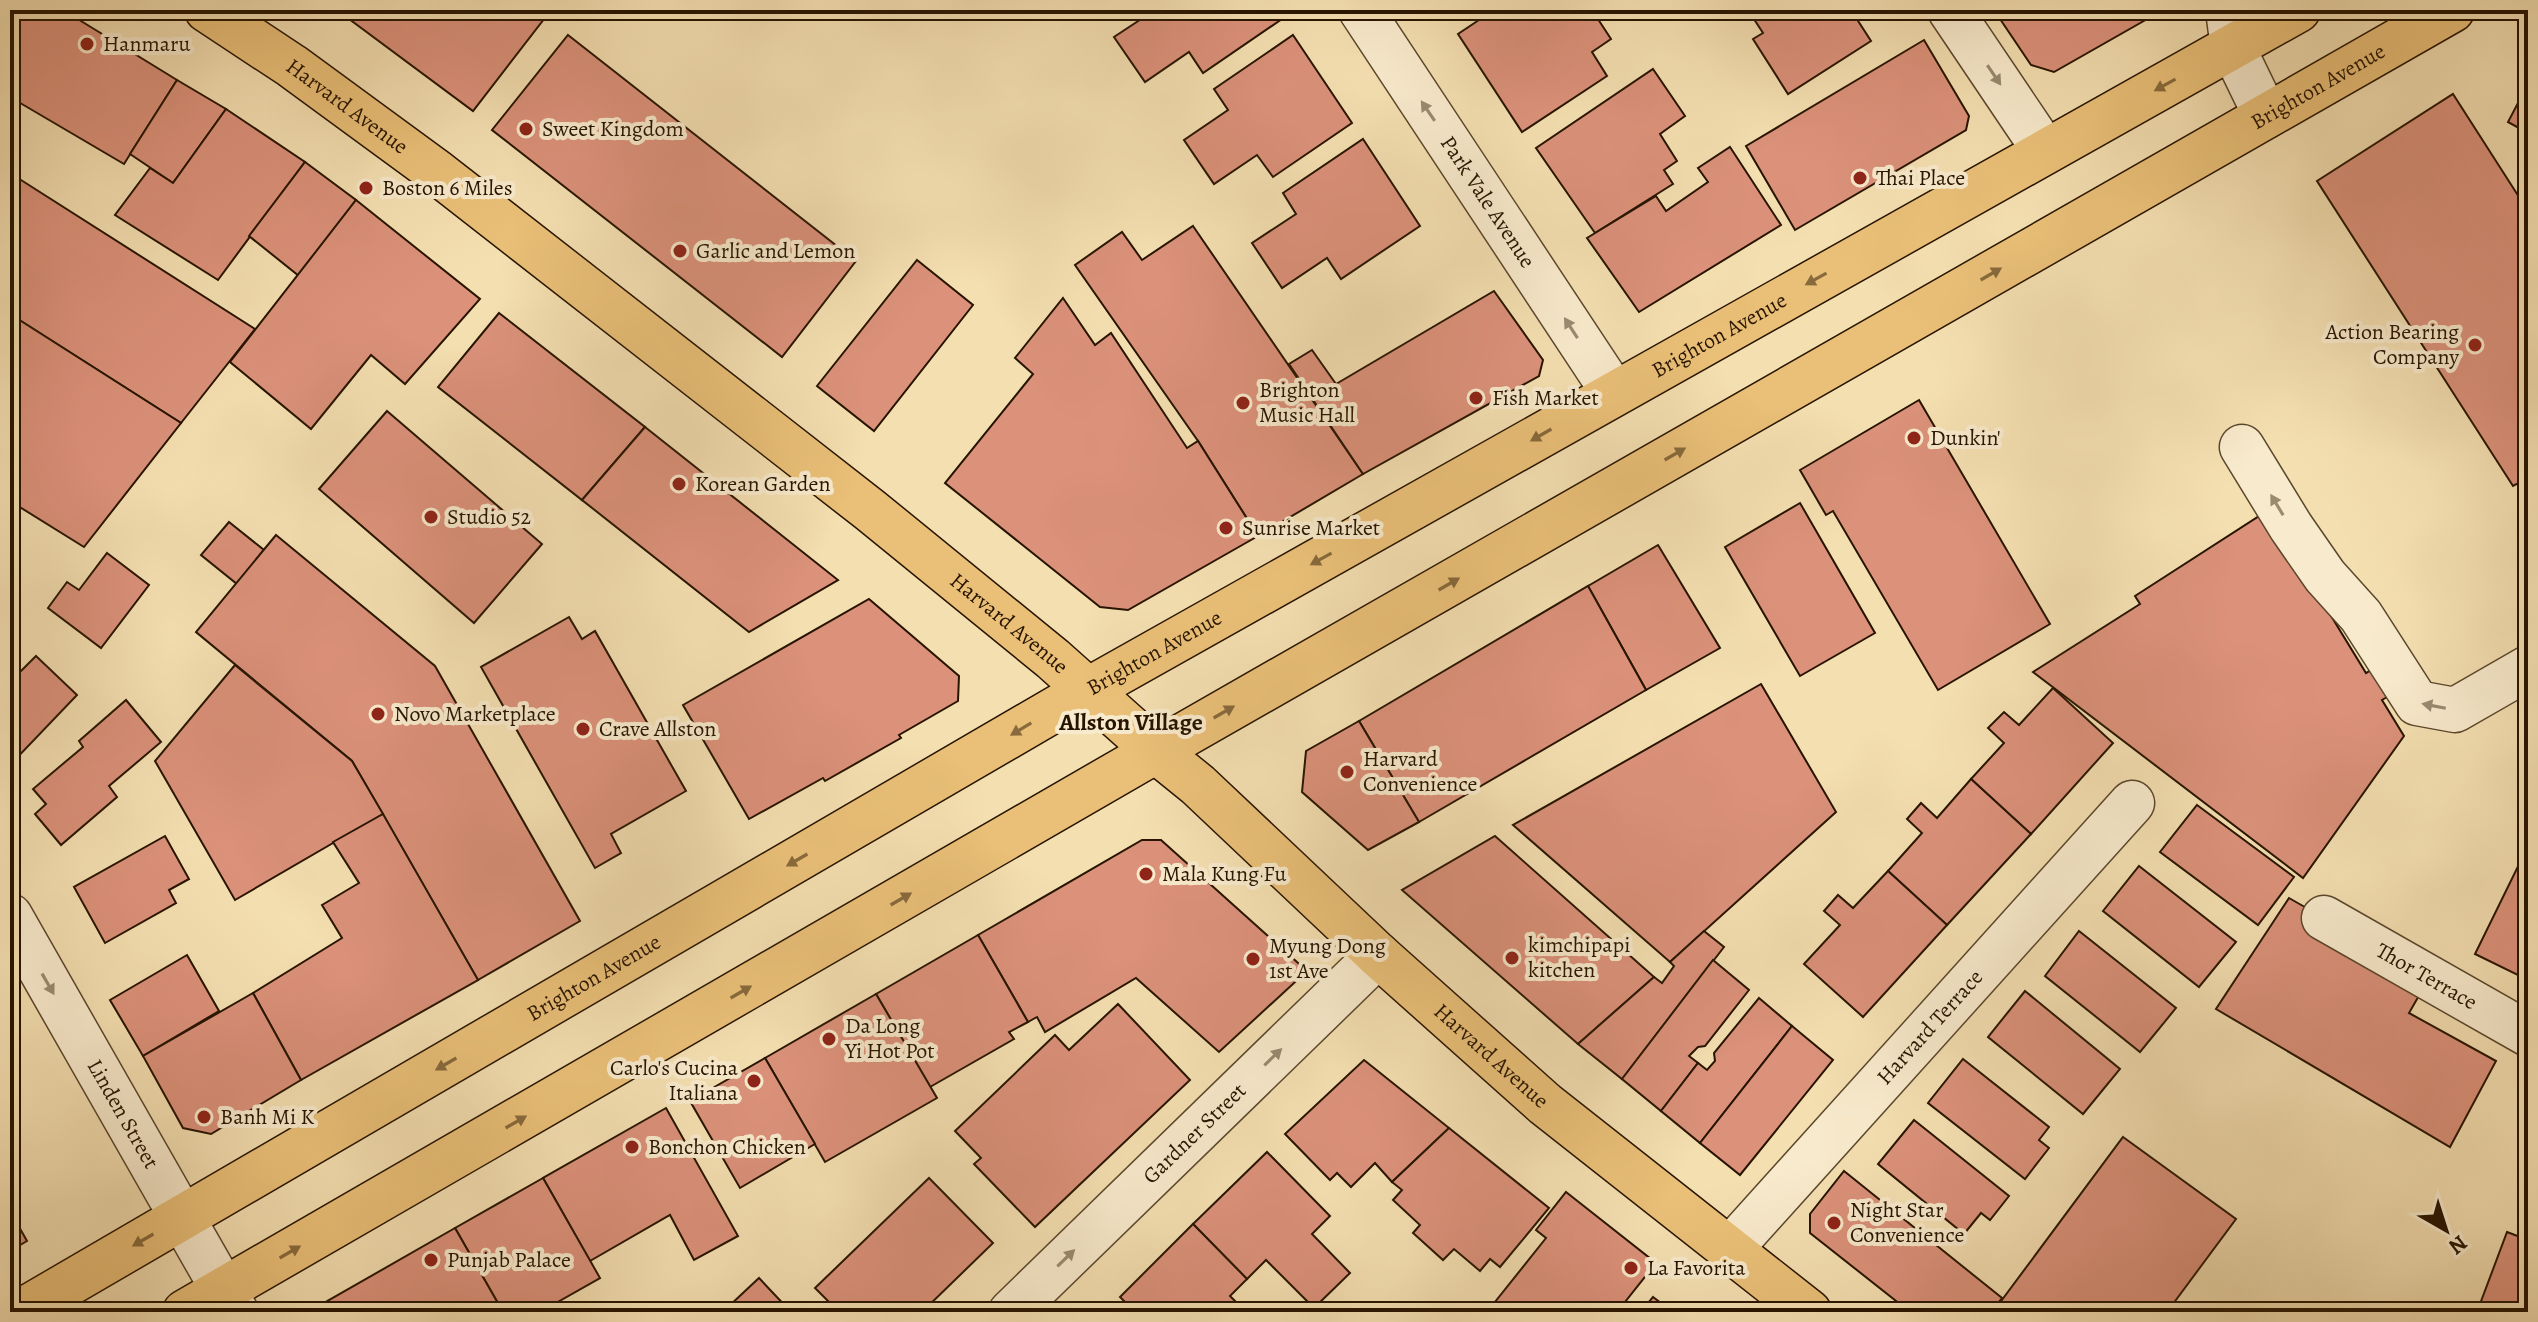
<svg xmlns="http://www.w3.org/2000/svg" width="2538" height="1322" font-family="Alegreya,serif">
<rect width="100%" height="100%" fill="#f4dfb1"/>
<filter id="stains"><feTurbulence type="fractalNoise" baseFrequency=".0025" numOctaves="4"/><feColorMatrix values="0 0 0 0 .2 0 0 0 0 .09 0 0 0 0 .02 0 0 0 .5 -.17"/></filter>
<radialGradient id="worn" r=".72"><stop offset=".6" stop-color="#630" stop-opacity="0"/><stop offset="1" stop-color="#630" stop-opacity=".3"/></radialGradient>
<!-- building -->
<g fill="#db917a" stroke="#271400" stroke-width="2">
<polygon points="10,10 63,10 177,80 124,164 10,97"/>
<polygon points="337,10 551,10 473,111"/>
<polygon points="1155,10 1276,10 1282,19 1203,73 1189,52 1145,82 1114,37"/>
<polygon points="1494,10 1592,10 1611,39 1592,52 1607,76 1522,132 1458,34"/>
<polygon points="1748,10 1851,10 1871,41 1788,94 1753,39 1763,33"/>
<polygon points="1994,10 2163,10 2054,72 2031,65"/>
<polygon points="568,35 856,261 782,357 492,130"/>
<polygon points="1293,35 1352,123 1273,177 1257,155 1214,184 1184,140 1228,110 1214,89"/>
<polygon points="1924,40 1969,116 1966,130 1795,230 1746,146"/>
<polygon points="1653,69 1685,116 1660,134 1677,161 1664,170 1673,184 1595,233 1536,148"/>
<polygon points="177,80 226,109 173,183 130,154"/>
<polygon points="2528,84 2528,133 2508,122"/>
<polygon points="2453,94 2528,211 2528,481 2524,480 2513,486 2317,181"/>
<polygon points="226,109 305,162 218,280 115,215 150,168 173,183"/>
<polygon points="1363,139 1420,226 1341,279 1327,258 1282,288 1252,243 1296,214 1283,193"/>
<polygon points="1730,147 1781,225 1639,312 1587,238 1656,196 1666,211 1708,182 1698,168"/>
<polygon points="305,162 356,200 299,276 249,236"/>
<polygon points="10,173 255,329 181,423 10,314"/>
<polygon points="356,200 480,299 405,384 371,355 311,429 230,362"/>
<polygon points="1193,226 1363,474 1258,536 1198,441 1075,265 1122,232 1142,260"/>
<polygon points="917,260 973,305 874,431 817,386"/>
<polygon points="1494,291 1543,360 1539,376 1363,474 1289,364 1312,350 1336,384"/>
<polygon points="1063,298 1095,345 1111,333 1187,448 1198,441 1258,536 1128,610 1100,607 945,483 1033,374 1015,358"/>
<polygon points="499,313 645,427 582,500 438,387"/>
<polygon points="10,314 181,423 84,547 10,501"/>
<polygon points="1919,400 2050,624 1938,690 1833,511 1826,515 1800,470"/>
<polygon points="387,411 542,544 474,623 319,489"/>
<polygon points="645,427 838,580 749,632 582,500"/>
<polygon points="1800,503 1875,633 1800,676 1725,547"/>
<polygon points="2267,511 2366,673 2401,651 2419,678 2382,700 2404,736 2303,878 2033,672 2140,604 2135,596"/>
<polygon points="229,522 264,550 237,584 201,555"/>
<polygon points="276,535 435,666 580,921 478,980 352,761 196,632"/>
<polygon points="1658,545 1720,648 1646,690 1588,586"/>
<polygon points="107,553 149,585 101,648 48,608 67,582 79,590"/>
<polygon points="1588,586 1646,690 1419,822 1359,721"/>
<polygon points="869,599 959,676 958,701 899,735 901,738 825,781 823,778 749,819 683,705"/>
<polygon points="569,617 582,639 595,631 686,791 611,834 621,853 595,868 481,667"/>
<polygon points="36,656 77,695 10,765 10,682"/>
<polygon points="235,665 352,761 383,814 235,900 155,761"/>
<polygon points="1761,684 1836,812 1670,962 1513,825"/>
<polygon points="2053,688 2113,743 2031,834 1971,779 2004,743 1988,728 2004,712 2019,725"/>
<polygon points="126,700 161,742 109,786 117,797 61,845 35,814 46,804 33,789 83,747 79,741"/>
<polygon points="1359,721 1419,822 1368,850 1302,792 1306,751"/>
<polygon points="1971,779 2031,834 1947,925 1888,871 1922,833 1907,819 1921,803 1937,818"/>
<polygon points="2197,805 2294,877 2258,925 2160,852"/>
<polygon points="383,814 478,980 301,1080 253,993 342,938 322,905 359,883 333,842"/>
<polygon points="165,836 189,879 169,890 176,903 105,943 74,887"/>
<polygon points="1495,836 1654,977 1578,1044 1402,890"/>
<polygon points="1142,840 1161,840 1307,971 1219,1052 1136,978 1045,1032 1037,1017 1028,1022 978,935"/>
<polygon points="2528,846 2528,980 2475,954"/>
<polygon points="2139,866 2236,942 2199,987 2103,911"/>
<polygon points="1888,871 1947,925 1863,1017 1804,964 1840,925 1824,911 1838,895 1853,908"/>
<polygon points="2289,898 2429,978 2409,1013 2496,1061 2450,1147 2216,1009"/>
<polygon points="1704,931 1724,947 1622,1079 1578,1044 1654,977 1662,983 1674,966 1670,962"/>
<polygon points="2079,931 2176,1008 2140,1052 2045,976"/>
<polygon points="978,935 1028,1022 1009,1032 1014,1039 930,1087 876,994"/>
<polygon points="187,955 219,1011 143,1056 110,1000"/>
<polygon points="1713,960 1749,990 1705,1046 1698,1047 1689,1056 1698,1063 1661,1111 1622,1079"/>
<polygon points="2025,991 2120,1069 2083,1114 1988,1037"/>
<polygon points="253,993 301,1080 211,1134 183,1128 143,1056"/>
<polygon points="876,994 937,1098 825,1162 765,1058"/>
<polygon points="1759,998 1792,1026 1700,1143 1661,1111 1698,1063 1707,1070 1715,1061 1714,1053"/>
<polygon points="1118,1004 1190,1080 1035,1227 974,1164 981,1158 955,1131 1055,1035 1069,1050"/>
<polygon points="1792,1026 1833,1060 1740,1175 1700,1143"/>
<polygon points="765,1058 815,1144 740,1188 690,1101"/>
<polygon points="1963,1059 2049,1127 2039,1140 2049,1148 2025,1179 1928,1103"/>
<polygon points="1364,1060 1449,1128 1392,1182 1375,1163 1351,1187 1337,1173 1330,1180 1285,1134"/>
<polygon points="666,1108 738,1236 694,1260 670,1215 590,1261 543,1178"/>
<polygon points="1914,1120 2009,1196 1990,1220 1981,1213 1964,1234 1878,1164"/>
<polygon points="1449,1128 1549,1208 1500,1267 1490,1259 1480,1271 1454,1249 1443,1260 1413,1233 1420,1225 1393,1200 1402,1190 1392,1182"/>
<polygon points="2123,1137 2236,1219 2167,1312 1993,1312"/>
<polygon points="1267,1152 1330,1216 1312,1234 1350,1273 1314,1308 1266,1260 1247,1279 1193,1224"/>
<polygon points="1844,1171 2002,1298 1991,1312 1910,1312 1810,1233 1810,1214"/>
<polygon points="543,1178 600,1278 540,1312 503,1312 455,1228"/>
<polygon points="929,1178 993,1243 922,1312 839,1312 815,1288"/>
<polygon points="1566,1192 1656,1263 1617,1312 1487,1312 1546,1238 1536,1230"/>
<polygon points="10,1211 27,1241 10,1251"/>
<polygon points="1193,1224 1247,1279 1230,1296 1246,1312 1135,1312 1120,1297"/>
<polygon points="455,1228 503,1312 329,1312 324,1303"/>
<polygon points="2507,1232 2528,1240 2528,1312 2477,1312"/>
<polygon points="759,1278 791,1312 733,1312 728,1307"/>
<polygon points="1653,1297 1673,1312 1641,1312"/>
</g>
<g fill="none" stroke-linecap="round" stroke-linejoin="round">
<defs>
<g id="minor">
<path id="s1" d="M1361 10 1614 393"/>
<polyline points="1950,10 2045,151"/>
<polyline points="2228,10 2233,48 2266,116"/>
<polyline points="2242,447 2291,527 2325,576 2361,616 2417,703 2455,710 2528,668"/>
<path id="s2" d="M10 916 236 1312"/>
<path id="s3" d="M2324 918 2528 1034"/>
<path id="s4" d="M1729 1250 2132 803"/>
<path id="s5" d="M1011 1312 1378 955"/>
</g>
<g id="major">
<path id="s6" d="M207 10 292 66 438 173 870 510 1053 659 1156 751 1198 785 1378 955 1545 1104 1809 1312"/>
<path id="s7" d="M20 1312 1088 690 2298 10"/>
<path id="s8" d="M185 1312 1156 751 2452 10"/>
</g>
</defs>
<!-- minor casing -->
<use href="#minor" stroke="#5a472c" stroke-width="47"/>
<!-- major casing -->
<use href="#major" stroke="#271400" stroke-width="47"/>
<!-- minor -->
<use href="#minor" stroke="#f8eacc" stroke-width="44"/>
<!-- major -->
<use href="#major" stroke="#eac078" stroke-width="44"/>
</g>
<!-- one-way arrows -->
<defs><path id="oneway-solid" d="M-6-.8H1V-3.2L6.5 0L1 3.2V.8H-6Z" transform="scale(2)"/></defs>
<g fill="#9a8a70">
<use href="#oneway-solid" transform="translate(1994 75) rotate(56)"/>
<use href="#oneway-solid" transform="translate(1428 111) rotate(-124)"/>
<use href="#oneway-solid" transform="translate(1571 328) rotate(-123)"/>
<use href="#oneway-solid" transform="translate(2277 505) rotate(-121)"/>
<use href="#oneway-solid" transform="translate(2434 706) rotate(-169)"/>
<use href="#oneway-solid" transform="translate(48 984) rotate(60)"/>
<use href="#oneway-solid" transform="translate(1273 1057) rotate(-44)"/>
<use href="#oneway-solid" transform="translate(1066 1258) rotate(-44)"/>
</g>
<g fill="#886a3c">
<use href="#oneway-solid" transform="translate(2165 85) rotate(151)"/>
<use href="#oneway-solid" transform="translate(1991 274) rotate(-30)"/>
<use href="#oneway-solid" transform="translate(1816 279) rotate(151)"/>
<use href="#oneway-solid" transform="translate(1541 435) rotate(150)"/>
<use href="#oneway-solid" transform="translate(1675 454) rotate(-30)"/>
<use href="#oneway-solid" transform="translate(1321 559) rotate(151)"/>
<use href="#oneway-solid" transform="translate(1449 584) rotate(-30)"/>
<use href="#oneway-solid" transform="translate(1224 712) rotate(-30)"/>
<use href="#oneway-solid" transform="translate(1021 729) rotate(149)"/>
<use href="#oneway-solid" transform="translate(797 860) rotate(150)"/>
<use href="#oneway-solid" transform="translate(901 899) rotate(-30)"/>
<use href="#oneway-solid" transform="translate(741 992) rotate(-30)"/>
<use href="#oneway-solid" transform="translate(446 1064) rotate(150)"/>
<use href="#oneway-solid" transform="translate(516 1122) rotate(-30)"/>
<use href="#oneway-solid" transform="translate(143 1240) rotate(150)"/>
<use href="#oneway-solid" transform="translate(290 1252) rotate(-30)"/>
</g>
<!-- markers -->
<g fill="#8f2418" stroke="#f8eacc" stroke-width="3">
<circle cx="87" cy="44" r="8"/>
<circle cx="526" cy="129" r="8"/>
<circle cx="1860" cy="178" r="8"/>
<circle cx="366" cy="188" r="8"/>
<circle cx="680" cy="251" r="8"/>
<circle cx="2475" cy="345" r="8"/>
<circle cx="1476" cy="398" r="8"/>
<circle cx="1243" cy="403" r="8"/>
<circle cx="1914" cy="438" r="8"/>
<circle cx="679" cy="484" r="8"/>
<circle cx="431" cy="517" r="8"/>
<circle cx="1226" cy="528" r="8"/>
<circle cx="378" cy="714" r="8"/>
<circle cx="583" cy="729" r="8"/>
<circle cx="1347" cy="772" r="8"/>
<circle cx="1146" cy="874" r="8"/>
<circle cx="1512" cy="958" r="8"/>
<circle cx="1253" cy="959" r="8"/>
<circle cx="829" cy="1039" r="8"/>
<circle cx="754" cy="1081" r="8"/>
<circle cx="204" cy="1117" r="8"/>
<circle cx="632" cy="1147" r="8"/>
<circle cx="1834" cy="1223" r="8"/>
<circle cx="431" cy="1260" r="8"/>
<circle cx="1631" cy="1268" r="8"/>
</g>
<g text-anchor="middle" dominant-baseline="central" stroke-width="8" stroke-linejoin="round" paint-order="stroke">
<!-- poi labels -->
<g font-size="22" fill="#271400" stroke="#f8eacc" text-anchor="start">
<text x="103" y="44">Hanmaru</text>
<text x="542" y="129">Sweet Kingdom</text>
<text x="1876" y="178">Thai Place</text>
<text x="382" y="188">Boston 6 Miles</text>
<text x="696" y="251">Garlic and Lemon</text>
<text x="2459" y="332" text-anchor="end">Action Bearing<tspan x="2459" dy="25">Company</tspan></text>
<text x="1259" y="390">Brighton<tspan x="1259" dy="25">Music Hall</tspan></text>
<text x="1492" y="398">Fish Market</text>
<text x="1930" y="438">Dunkin'</text>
<text x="695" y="484">Korean Garden</text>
<text x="447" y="517">Studio 52</text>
<text x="1242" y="528">Sunrise Market</text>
<text x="394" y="714">Novo Marketplace</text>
<text x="599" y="729">Crave Allston</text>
<text x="1363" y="759">Harvard<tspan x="1363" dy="25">Convenience</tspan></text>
<text x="1162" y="874">Mala Kung Fu</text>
<text x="1528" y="945">kimchipapi<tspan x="1528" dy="25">kitchen</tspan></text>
<text x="1269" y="946">Myung Dong<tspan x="1269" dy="25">1st Ave</tspan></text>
<text x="845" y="1026">Da Long<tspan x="845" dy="25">Yi Hot Pot</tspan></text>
<text x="738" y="1068" text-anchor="end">Carlo's Cucina<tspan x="738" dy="25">Italiana</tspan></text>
<text x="220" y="1117">Banh Mi K</text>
<text x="648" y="1147">Bonchon Chicken</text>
<text x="1850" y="1210">Night Star<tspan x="1850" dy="25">Convenience</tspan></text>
<text x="447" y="1260">Punjab Palace</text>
<text x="1647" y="1268">La Favorita</text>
</g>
<!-- street labels -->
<g font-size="22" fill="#271400" stroke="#f8eacc">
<text stroke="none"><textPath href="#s8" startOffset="2460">Brighton Avenue</textPath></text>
<text stroke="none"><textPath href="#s6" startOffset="170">Harvard Avenue</textPath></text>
<text stroke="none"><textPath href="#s1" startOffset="230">Park Vale Avenue</textPath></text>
<text stroke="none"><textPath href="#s7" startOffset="1960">Brighton Avenue</textPath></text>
<text stroke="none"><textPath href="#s6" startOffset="1010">Harvard Avenue</textPath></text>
<text stroke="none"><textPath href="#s7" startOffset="1312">Brighton Avenue</textPath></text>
<text stroke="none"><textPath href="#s3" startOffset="118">Thor Terrace</textPath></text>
<text stroke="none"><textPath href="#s7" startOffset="664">Brighton Avenue</textPath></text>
<text stroke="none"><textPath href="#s4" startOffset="300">Harvard Terrace</textPath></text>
<text stroke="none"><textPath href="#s6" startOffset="1658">Harvard Avenue</textPath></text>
<text stroke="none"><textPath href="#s2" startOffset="228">Linden Street</textPath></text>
<text stroke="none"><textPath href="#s5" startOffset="256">Gardner Street</textPath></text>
</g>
<!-- neighbourhood labels -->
<g font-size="24" font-weight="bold" fill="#271400" stroke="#f8eacc">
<text x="1131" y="722">Allston Village</text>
</g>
</g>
<!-- margin -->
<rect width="2538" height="1322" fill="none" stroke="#f4dfb1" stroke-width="40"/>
<rect x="12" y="12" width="2514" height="1298" fill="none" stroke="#271400" stroke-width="4"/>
<rect x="20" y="20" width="2498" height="1282" fill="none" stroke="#271400" stroke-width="2"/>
<!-- north arrow -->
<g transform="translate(2446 1230) rotate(141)" stroke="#f8eacc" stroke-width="6" paint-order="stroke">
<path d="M0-6L14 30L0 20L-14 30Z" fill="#271400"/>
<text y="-12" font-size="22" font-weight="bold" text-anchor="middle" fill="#271400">N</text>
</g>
<rect width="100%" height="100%" filter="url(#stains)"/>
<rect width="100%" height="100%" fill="url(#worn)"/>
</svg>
